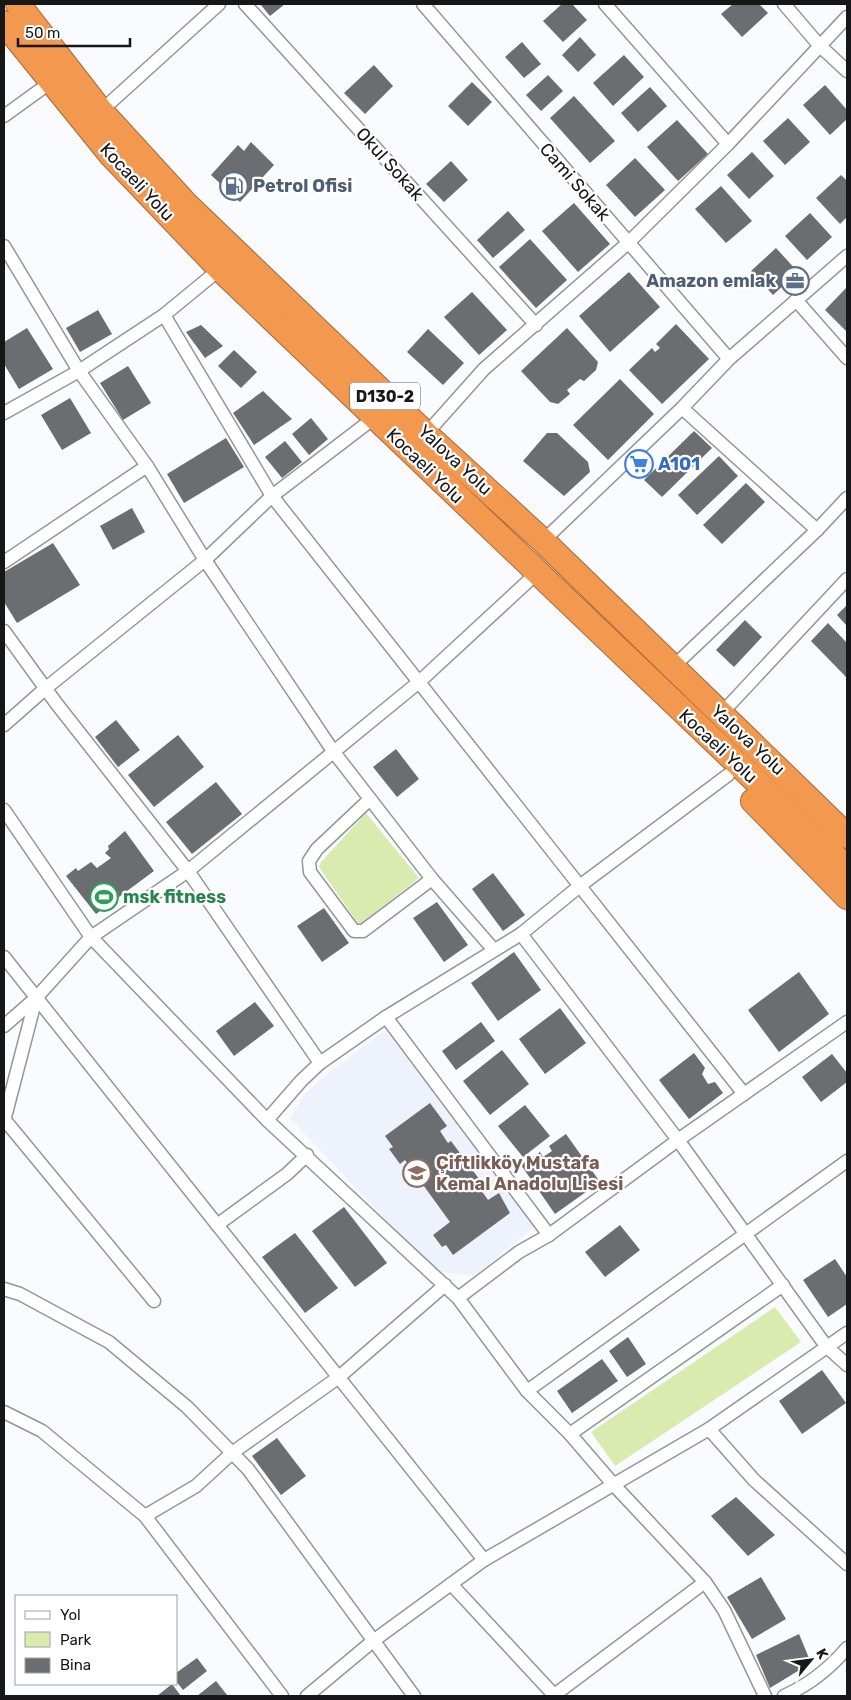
<svg xmlns="http://www.w3.org/2000/svg" width="851" height="1700" font-family="Rubik,sans-serif">
<rect width="100%" height="100%" fill="#f9fbfe"/>
<!-- built -->
<polygon fill="#eef2fd" points="385,1030 534,1227 474,1276 434,1271 290,1118 304,1095 328,1073"/>
<!-- park -->
<g fill="#daebaf">
<polygon points="366,813 419,878 359,925 319,867 321,862"/>
<polygon points="775,1307 801,1342 615,1466 591,1432"/>
</g>
<!-- building -->
<g fill="#6c6d71">
<polygon points="260,4 285,4 270,16"/>
<polygon points="562,4 572,4 587,20 563,42 543,21"/>
<polygon points="733,4 759,4 768,13 742,37 721,14"/>
<polygon points="580,37 596,55 578,72 562,55"/>
<polygon points="522,42 541,64 524,78 505,57"/>
<polygon points="624,55 644,77 613,106 593,83"/>
<polygon points="374,65 393,86 365,114 344,93"/>
<polygon points="548,75 563,91 541,111 526,95"/>
<polygon points="472,82 492,102 468,126 448,106"/>
<polygon points="825,85 847,110 847,119 830,135 803,105"/>
<polygon points="650,87 667,106 638,132 621,113"/>
<polygon points="574,96 615,141 590,163 550,118"/>
<polygon points="788,118 810,142 785,165 763,141"/>
<polygon points="677,120 708,154 678,181 647,147"/>
<polygon points="251,142 274,165 240,202 211,175 238,145 244,151"/>
<polygon points="752,152 774,176 749,199 727,175"/>
<polygon points="635,158 665,190 635,217 606,185"/>
<polygon points="451,161 468,180 444,202 426,184"/>
<polygon points="841,175 847,181 847,217 840,224 816,198"/>
<polygon points="721,186 752,221 726,243 695,209"/>
<polygon points="574,203 610,244 578,272 542,231"/>
<polygon points="508,211 525,230 493,258 477,240"/>
<polygon points="810,213 832,237 807,260 785,236"/>
<polygon points="530,239 567,280 536,308 499,267"/>
<polygon points="776,248 798,272 773,295 751,271"/>
<polygon points="629,272 660,307 610,352 579,316"/>
<polygon points="847,287 847,332 825,310"/>
<polygon points="472,292 507,330 479,355 444,317"/>
<polygon points="98,310 112,334 80,352 66,328"/>
<polygon points="676,324 709,359 662,404 629,370 652,348 655,352 660,348 656,344"/>
<polygon points="201,325 223,346 205,358 186,332"/>
<polygon points="27,328 53,369 19,389 4,364 4,342"/>
<polygon points="567,328 598,362 596,370 584,381 580,379 567,390 570,394 558,404 550,402 521,371"/>
<polygon points="428,329 464,363 443,385 407,352"/>
<polygon points="234,350 257,372 241,388 218,366"/>
<polygon points="128,366 151,403 123,420 100,383"/>
<polygon points="620,379 654,414 608,460 573,425"/>
<polygon points="263,391 292,419 254,445 233,413"/>
<polygon points="70,398 91,433 62,450 41,415"/>
<polygon points="311,418 328,439 309,455 292,434"/>
<polygon points="694,431 712,448 662,497 644,480"/>
<polygon points="547,433 557,433 588,462 590,472 564,496 523,461"/>
<polygon points="226,438 244,467 184,503 167,474"/>
<polygon points="285,441 302,462 282,478 265,457"/>
<polygon points="719,456 738,476 697,515 678,495"/>
<polygon points="746,483 765,502 722,544 703,525"/>
<polygon points="132,508 145,532 113,550 100,526"/>
<polygon points="53,543 80,585 17,623 4,602 4,572"/>
<polygon points="847,605 847,626 837,615"/>
<polygon points="745,620 762,637 734,667 716,650"/>
<polygon points="828,623 847,643 847,678 811,641"/>
<polygon points="116,720 140,750 118,767 95,737"/>
<polygon points="178,735 204,767 154,807 128,775"/>
<polygon points="396,749 419,779 397,797 373,767"/>
<polygon points="216,782 242,814 192,854 166,822"/>
<polygon points="125,831 154,871 96,914 66,876 76,868 78,871 91,862 97,868 111,858 105,853 109,849 108,846"/>
<polygon points="493,873 525,915 503,931 472,889"/>
<polygon points="437,902 468,945 444,962 413,918"/>
<polygon points="324,908 349,943 322,962 297,926"/>
<polygon points="514,952 541,990 498,1021 471,983"/>
<polygon points="799,972 829,1014 779,1052 748,1010"/>
<polygon points="255,1002 274,1026 234,1056 216,1031"/>
<polygon points="560,1008 586,1043 545,1074 519,1039"/>
<polygon points="481,1022 495,1041 456,1070 442,1051"/>
<polygon points="502,1050 529,1084 490,1115 463,1081"/>
<polygon points="694,1053 705,1068 702,1074 708,1084 715,1082 723,1093 689,1119 659,1080"/>
<polygon points="832,1054 847,1073 847,1082 821,1102 802,1077"/>
<polygon points="430,1103 447,1126 440,1131 448,1143 451,1141 485,1187 481,1190 488,1200 499,1193 510,1213 453,1255 446,1245 442,1247 433,1235 450,1222 405,1160 400,1164 389,1149 393,1147 385,1136"/>
<polygon points="525,1105 550,1136 523,1157 498,1126"/>
<polygon points="566,1134 600,1182 555,1214 521,1165 540,1152 543,1157 552,1151 549,1146"/>
<polygon points="344,1207 387,1263 355,1287 312,1231"/>
<polygon points="620,1225 640,1250 605,1277 585,1252"/>
<polygon points="295,1233 338,1288 305,1313 262,1257"/>
<polygon points="835,1259 847,1277 847,1304 828,1317 803,1280"/>
<polygon points="628,1337 646,1364 627,1377 609,1351"/>
<polygon points="602,1359 618,1381 572,1413 557,1391"/>
<polygon points="822,1370 846,1403 802,1434 779,1401"/>
<polygon points="277,1438 306,1476 281,1495 252,1456"/>
<polygon points="736,1497 775,1535 748,1556 711,1516"/>
<polygon points="761,1577 786,1619 752,1639 727,1597"/>
<polygon points="799,1634 811,1663 770,1688 756,1655"/>
<polygon points="197,1658 207,1671 183,1690 176,1681 176,1673"/>
<polygon points="216,1681 227,1695 197,1696"/>
<polygon points="172,1684 181,1696 157,1696"/>
</g>
<g fill="none" stroke-linecap="round" stroke-linejoin="round">
<defs>
<g id="street">
<polyline points="245,4 536,325"/>
<polyline points="423,4 729,359"/>
<polyline points="605,4 728,144"/>
<polyline points="784,4 819,45 847,71"/>
<polyline points="101,111 219,4"/>
<polyline points="4,116 51,82"/>
<polyline points="4,246 79,371 147,466 205,560 333,751 432,879 494,950"/>
<polyline points="796,300 847,358"/>
<polyline points="164,315 272,496 744,1094"/>
<polyline points="682,408 817,530"/>
<polyline points="4,413 79,371 164,315 220,269"/>
<polyline points="426,434 484,369 628,243 728,144 847,17"/>
<polyline points="543,541 682,408 729,359 847,256"/>
<polyline points="4,562 147,466"/>
<polyline points="4,631 56,703 188,871 320,1063"/>
<polyline points="673,667 817,530 847,498"/>
<polyline points="720,715 847,579"/>
<polyline points="4,725 46,688 205,560 272,496 374,418"/>
<polyline points="370,799 317,849 309,861 310,872 354,931 363,931 432,879"/>
<polyline points="4,810 91,937 267,1120 458,1298 527,1391 570,1434 613,1484 705,1582 724,1610 765,1696"/>
<polyline points="521,934 678,1140 826,1346 847,1365"/>
<polyline points="4,957 484,1560"/>
<polyline points="386,1017 549,1235"/>
<polyline points="4,1026 36,998 91,937 188,871 419,682 537,573"/>
<polyline points="4,1119 154,1301"/>
<polyline points="267,1120 301,1081 320,1063 386,1017 521,934 581,885 728,775"/>
<polyline points="4,1121 36,998"/>
<polyline points="217,1225 287,1174 307,1155"/>
<polyline points="4,1289 20,1294 109,1342 187,1407 248,1469 414,1696"/>
<polyline points="458,1298 519,1252 549,1235 678,1140 847,1022"/>
<polyline points="527,1391 847,1161"/>
<polyline points="4,1412 42,1431 145,1516 282,1696"/>
<polyline points="709,1429 754,1480 847,1564"/>
<polyline points="570,1434 783,1285"/>
<polyline points="145,1516 196,1486 232,1453 339,1377 445,1285"/>
<polyline points="451,1584 555,1696"/>
<polyline points="307,1696 373,1641 484,1560 709,1429 847,1333"/>
<polyline points="553,1696 705,1582"/>
<path d="M784 1696C809 1685 830 1668 847 1648"/>
</g>
<g id="highway">
<polyline points="18,4 101,111 187,205 426,434 543,541 847,836"/>
<polyline points="4,23 111,155 220,269 847,868"/>
<polyline points="753,801 847,897"/>
</g>
</defs>
<!-- street casing -->
<use href="#street" stroke="#94969a" stroke-width="15"/>
<!-- highway casing -->
<use href="#highway" stroke="#a56b3c" stroke-width="26"/>
<!-- street -->
<use href="#street" stroke="#fff" stroke-width="12"/>
<!-- highway -->
<use href="#highway" stroke="#f2984f" stroke-width="24"/>
</g>
<!-- icons -->
<defs>
<symbol id="fuel-ring" viewBox="-11 -11 22 22"><circle r="9.5" fill="#fff" stroke="#5c6f8a" stroke-width="1.5"/><path d="M-5.5-6h7V0h2V4h1.3V-2.5L3-4.5l.8-.8L6-3V5H2.5V1h-1V6h-7ZM-4.2-4.7v3.2H.2V-4.7Z" fill="#5c6f8a"/></symbol>
<symbol id="office-ring" viewBox="-11 -11 22 22"><circle r="9.5" fill="#fff" stroke="#5c6f8a" stroke-width="1.5"/><path d="M-6-3h4V-5.5h4V-3h4V5H-6ZM-1-4.5V-3h2v-1.5ZM-6 0V1H6V0Z" fill="#5c6f8a"/></symbol>
<symbol id="supermarket-ring" viewBox="-11 -11 22 22"><circle r="9.5" fill="#fff" stroke="#3f7fe0" stroke-width="1.5"/><path d="M-6-5.5h2.5l.6 2H6L4.5 2H-2.5L-4.4-4H-6ZM-1.5 3.2a1.3 1.3 0 1 0 .1 0ZM3 3.2a1.3 1.3 0 1 0 .1 0Z" fill="#3f7fe0"/></symbol>
<symbol id="stadium-ring" viewBox="-11 -11 22 22"><circle r="9.5" fill="#fff" stroke="#2e9e5b" stroke-width="1.5"/><path d="M0-5a6.5 5 0 1 0 0 10a6.5 5 0 1 0 0-10ZM-3.5-1.8h7v3.6h-7Z" fill="#2e9e5b"/></symbol>
<symbol id="school-ring" viewBox="-11 -11 22 22"><circle r="9.5" fill="#fff" stroke="#8d6e63" stroke-width="1.5"/><path d="M0-5L7-2L0 1L-7-2ZM-4 1L0 2.5L4 1V4Q0 6-4 4Z" fill="#8d6e63"/></symbol>
</defs>
<g fill-rule="evenodd">
<use href="#fuel-ring" x="218" y="170" width="32" height="32"/>
<use href="#office-ring" x="779" y="265" width="32" height="32"/>
<use href="#supermarket-ring" x="623" y="448" width="32" height="32"/>
<use href="#stadium-ring" x="88" y="881" width="32" height="32"/>
<use href="#school-ring" x="401" y="1157" width="32" height="32"/>
</g>
<g text-anchor="middle" dominant-baseline="central" stroke-width="4.5" stroke-linejoin="round" paint-order="stroke">
<!-- shield labels -->
<rect fill="#fff" stroke="#5d5d5e" stroke-width="1" x="350" y="382.5" width="70" height="27" rx="4"/>
<g font-size="16" font-weight="bold" fill="#171719">
<text x="385" y="396">D130-2</text>
</g>
<!-- street labels -->
<g font-size="18" fill="#171719" stroke="#fff">
<text transform="translate(390 164) rotate(48)">Okul Sokak</text>
<text transform="translate(137 182) rotate(47)">Kocaeli̇ Yolu</text>
<text transform="translate(575 182) rotate(49)">Cami Sokak</text>
<text transform="translate(455 460) rotate(43)">Yalova Yolu</text>
<text transform="translate(425 466) rotate(44)">Kocaeli̇ Yolu</text>
<text transform="translate(748 740) rotate(43)">Yalova Yolu</text>
<text transform="translate(718 746) rotate(43)">Kocaeli̇ Yolu</text>
</g>
<!-- service labels -->
<g font-size="18" font-weight="bold" fill="#4e5e75" stroke="#fff" text-anchor="start">
<text x="253" y="186">Petrol Ofisi</text>
<text x="776" y="281" text-anchor="end">Amazon emlak</text>
</g>
<!-- shop labels -->
<g font-size="18" font-weight="bold" fill="#366cbe" stroke="#fff" text-anchor="start">
<text x="658" y="464">A101</text>
</g>
<!-- leisure labels -->
<g font-size="18" font-weight="bold" fill="#27864d" stroke="#fff" text-anchor="start">
<text x="123" y="897">msk fitness</text>
</g>
<!-- education labels -->
<g font-size="18" font-weight="bold" fill="#785e54" stroke="#fff" text-anchor="start">
<text x="436" y="1163">Çiftlikköy Mustafa<tspan x="436" dy="21">Kemal Anadolu Lisesi</tspan></text>
</g>
</g>
<!-- border -->
<rect width="851" height="1700" fill="none" stroke="#171719" stroke-width="10"/>
<!-- legend -->
<rect x="15" y="1595" width="162" height="90" fill="#ffffff" stroke="#a2a2a3"/>
<rect x="25" y="1611" width="25" height="8" fill="#ffffff" stroke="#a2a2a3"/>
<text x="60" y="1620" font-size="15" fill="#171719">Yol</text>
<rect x="25" y="1632" width="25" height="15" fill="#daebaf" stroke="#a2a2a3"/>
<text x="60" y="1645" font-size="15" fill="#171719">Park</text>
<rect x="25" y="1658" width="25" height="15" fill="#6c6d71" stroke="#a2a2a3"/>
<text x="60" y="1670" font-size="15" fill="#171719">Bina</text>
<!-- north arrow -->
<g transform="translate(811 1660) rotate(61)" stroke="#ffffff" stroke-width="4" paint-order="stroke">
<path d="M0-4L9 19L0 12L-9 19Z" fill="#171719"/>
<text y="-8" font-size="14" font-weight="bold" text-anchor="middle" fill="#171719">K</text>
</g>
<!-- scale -->
<path d="M18 38v8h112v-8" fill="none" stroke="#171719" stroke-width="2.5"/>
<text x="25" y="38" font-size="15" fill="#171719" stroke="#ffffff" stroke-width="4" paint-order="stroke">50 m</text>
</svg>
